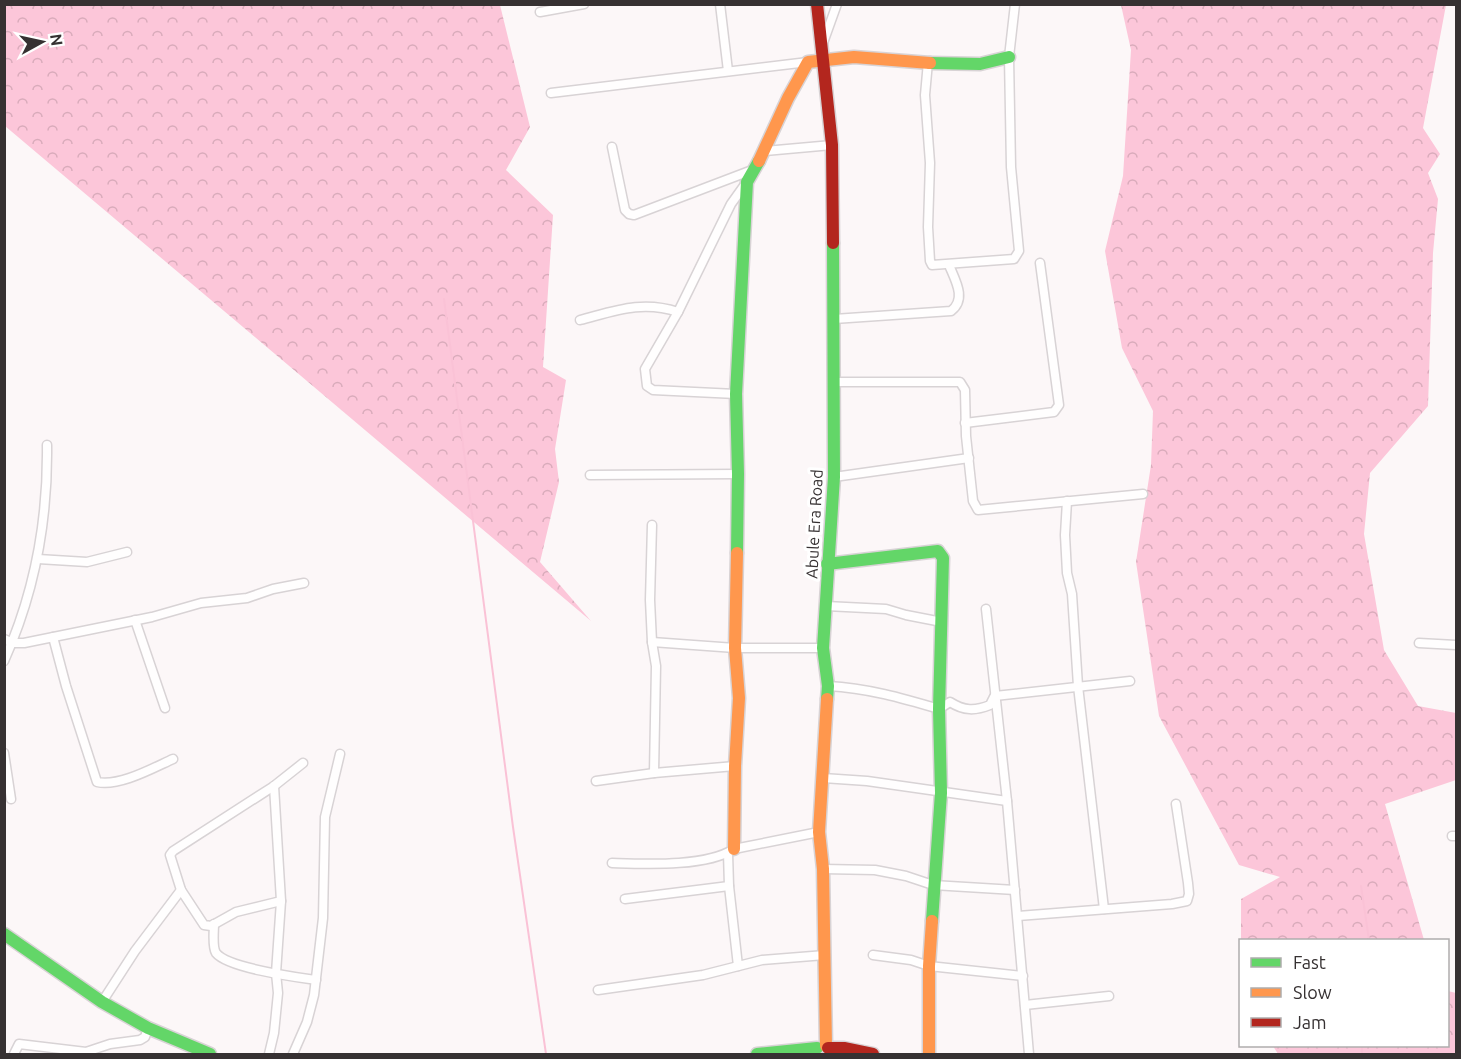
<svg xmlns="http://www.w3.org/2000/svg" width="1461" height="1059" font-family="Ubuntu,sans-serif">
<defs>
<pattern id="forest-crowns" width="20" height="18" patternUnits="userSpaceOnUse" patternTransform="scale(1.5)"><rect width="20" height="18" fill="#fcc6d9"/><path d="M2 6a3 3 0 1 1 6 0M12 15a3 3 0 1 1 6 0" fill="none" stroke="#d9abbb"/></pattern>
</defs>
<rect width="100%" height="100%" fill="#fcf7f8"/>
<!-- forest -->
<g fill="url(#forest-crowns)">
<polygon points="5,4 500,5 530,127 506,170 553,215 543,367 566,380 555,449 559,482 540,562 591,621 5,126"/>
<polygon points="1121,5 1446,5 1423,128 1440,154 1428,173 1438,199 1433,253 1428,406 1370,473 1364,534 1384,650 1418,706 1456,713 1456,780 1385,804 1424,940 1241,940 1241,899 1280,877 1239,865 1159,716 1136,562 1151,465 1153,411 1122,348 1105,251 1123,176 1131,50"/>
<polygon points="1448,991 1456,993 1456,1054 1278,1054 1273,1046 1448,1046"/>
</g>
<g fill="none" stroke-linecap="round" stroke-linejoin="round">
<!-- stream -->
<g stroke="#fac2d6" stroke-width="2">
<polyline points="444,299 513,827 546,1054"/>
<polyline points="1361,886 1369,940"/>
<polyline points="1362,1054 1362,1046"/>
</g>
<defs>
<g id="street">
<polyline points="720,4 728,71"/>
<polyline points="540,12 584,4"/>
<polyline points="823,43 837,4"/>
<polyline points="928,62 925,95 930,163 928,227 930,261 932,265 1014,259 1019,251 1011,167 1009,57 1015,4"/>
<polyline points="551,93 808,62"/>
<polyline points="612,147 625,210 629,214 634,215 755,169"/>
<polyline points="765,151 832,145"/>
<path d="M834 319 951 311C967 299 955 280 949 265"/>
<path d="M580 320C615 311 642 300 678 312"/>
<polyline points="834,382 960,382 965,390 966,436 973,501 978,510 1143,494"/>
<polyline points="736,394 653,390 647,386 645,369 678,312 731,204 746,183"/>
<polyline points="965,423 1054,412 1059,405 1040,263"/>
<polyline points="590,475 738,474"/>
<polyline points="834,477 969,458"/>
<polyline points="1067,501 1065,535 1067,573 1072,594 1078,686 1104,909"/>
<polyline points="652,525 650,600 652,642 656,666 654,773"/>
<polyline points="38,559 87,562 127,552"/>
<polyline points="826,606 886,609 906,615 942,622"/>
<polyline points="986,609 1007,801 1029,1054"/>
<polyline points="135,620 165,708"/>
<path d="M53 637 66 686 97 782C119 787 153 768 173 759"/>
<polyline points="4,639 13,643 24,643 152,617 201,603 247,598 273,589 304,583"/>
<polyline points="652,642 735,648 823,648"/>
<polyline points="1419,643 1456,645"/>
<path d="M4 661C35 592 48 520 47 445"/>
<path d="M828 686C867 688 902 698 939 709L950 702C964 711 975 711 990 705L994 697"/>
<polyline points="995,696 1130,681"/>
<polyline points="4,753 11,799"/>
<polyline points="823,778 867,781 1007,801"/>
<polyline points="596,781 654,773 735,766"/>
<polyline points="1452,836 1456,836"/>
<polyline points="728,853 729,886 738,966"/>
<path d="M612 863C646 864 706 867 734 849L819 832"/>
<polyline points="823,869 875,870 906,876 933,885 1015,890"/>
<polyline points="625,899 729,886"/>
<polyline points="281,901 236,912 211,926 204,925 181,890 170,855 173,851 274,786 303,763"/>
<polyline points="1018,916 1172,904 1187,901 1189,894 1188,883 1176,804"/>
<path d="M214 924C214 931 212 947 216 953 228 968 295 977 316 980"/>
<polyline points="873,955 911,960 929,966 1023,976"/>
<polyline points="598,990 703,975 762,960 825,955"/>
<polyline points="102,1002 135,951 181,890"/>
<polyline points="1025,1005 1109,996"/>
<polyline points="14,1054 19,1044 86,1052 110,1044 140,1040 145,1037 148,1028"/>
<polyline points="269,1054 274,1033 278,993 276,973 281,901 274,786"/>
<polyline points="293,1054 307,1022 314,995 323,918 325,817 340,754"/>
</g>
<g id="fast">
<polyline points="930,63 980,64 1009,57"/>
<polyline points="737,553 738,474 736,394 747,182 759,161"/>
<polyline points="827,564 938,551 943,558 939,709 941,793 932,921"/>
<polyline points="827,699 828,686 823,648 834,477 833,243"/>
<polyline points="4,934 102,1002 148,1028 210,1054"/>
<polyline points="757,1054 817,1048"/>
</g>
<g id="slow">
<polyline points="759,161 788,98 808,62 854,57 930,63"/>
<polyline points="734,849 735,766 739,698 735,648 737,553"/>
<polyline points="826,1046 823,869 819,832 827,699"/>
<polyline points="929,1054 929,966 932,921"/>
</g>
<g id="jam">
<polyline points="817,4 832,145 833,243"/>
<polyline points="828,1048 844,1048 873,1054"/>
</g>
</defs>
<!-- street casing -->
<use href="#street" stroke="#d8d3d5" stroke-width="11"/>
<!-- fast casing -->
<use href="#fast" stroke="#d8d3d5" stroke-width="15"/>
<!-- slow casing -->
<use href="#slow" stroke="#d8d3d5" stroke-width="15"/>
<!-- jam casing -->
<use href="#jam" stroke="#d8d3d5" stroke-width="15"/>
<!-- street -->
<use href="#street" stroke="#fffefe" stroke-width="8"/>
<!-- fast -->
<use href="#fast" stroke="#63d668" stroke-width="12"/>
<!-- slow -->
<use href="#slow" stroke="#ff974d" stroke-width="12"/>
<!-- jam -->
<use href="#jam" stroke="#b3261e" stroke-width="12"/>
</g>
<g text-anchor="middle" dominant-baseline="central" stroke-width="6" stroke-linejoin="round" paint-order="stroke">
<!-- street labels -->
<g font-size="16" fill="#363132" stroke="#fff">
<text transform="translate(814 524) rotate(-87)">Abule Era Road</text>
</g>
</g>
<!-- border -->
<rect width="1461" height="1059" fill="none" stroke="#363132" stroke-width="12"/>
<!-- legend -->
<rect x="1239" y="939" width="210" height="108" fill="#ffffff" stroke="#afadad" stroke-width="1.5"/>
<rect x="1251" y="958" width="30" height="9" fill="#63d668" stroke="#afadad" stroke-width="1.5"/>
<text x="1293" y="969" font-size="18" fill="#363132">Fast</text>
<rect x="1251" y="988" width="30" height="9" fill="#ff974d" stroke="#afadad" stroke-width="1.5"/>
<text x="1293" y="999" font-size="18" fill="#363132">Slow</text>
<rect x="1251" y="1018" width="30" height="9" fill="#b3261e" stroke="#afadad" stroke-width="1.5"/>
<text x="1293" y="1029" font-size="18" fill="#363132">Jam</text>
<!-- north arrow -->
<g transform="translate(42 42) rotate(82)" stroke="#ffffff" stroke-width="4.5" paint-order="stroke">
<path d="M0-4.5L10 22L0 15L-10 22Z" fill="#363132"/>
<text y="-9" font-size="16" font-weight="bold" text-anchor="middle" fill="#363132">N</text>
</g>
</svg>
